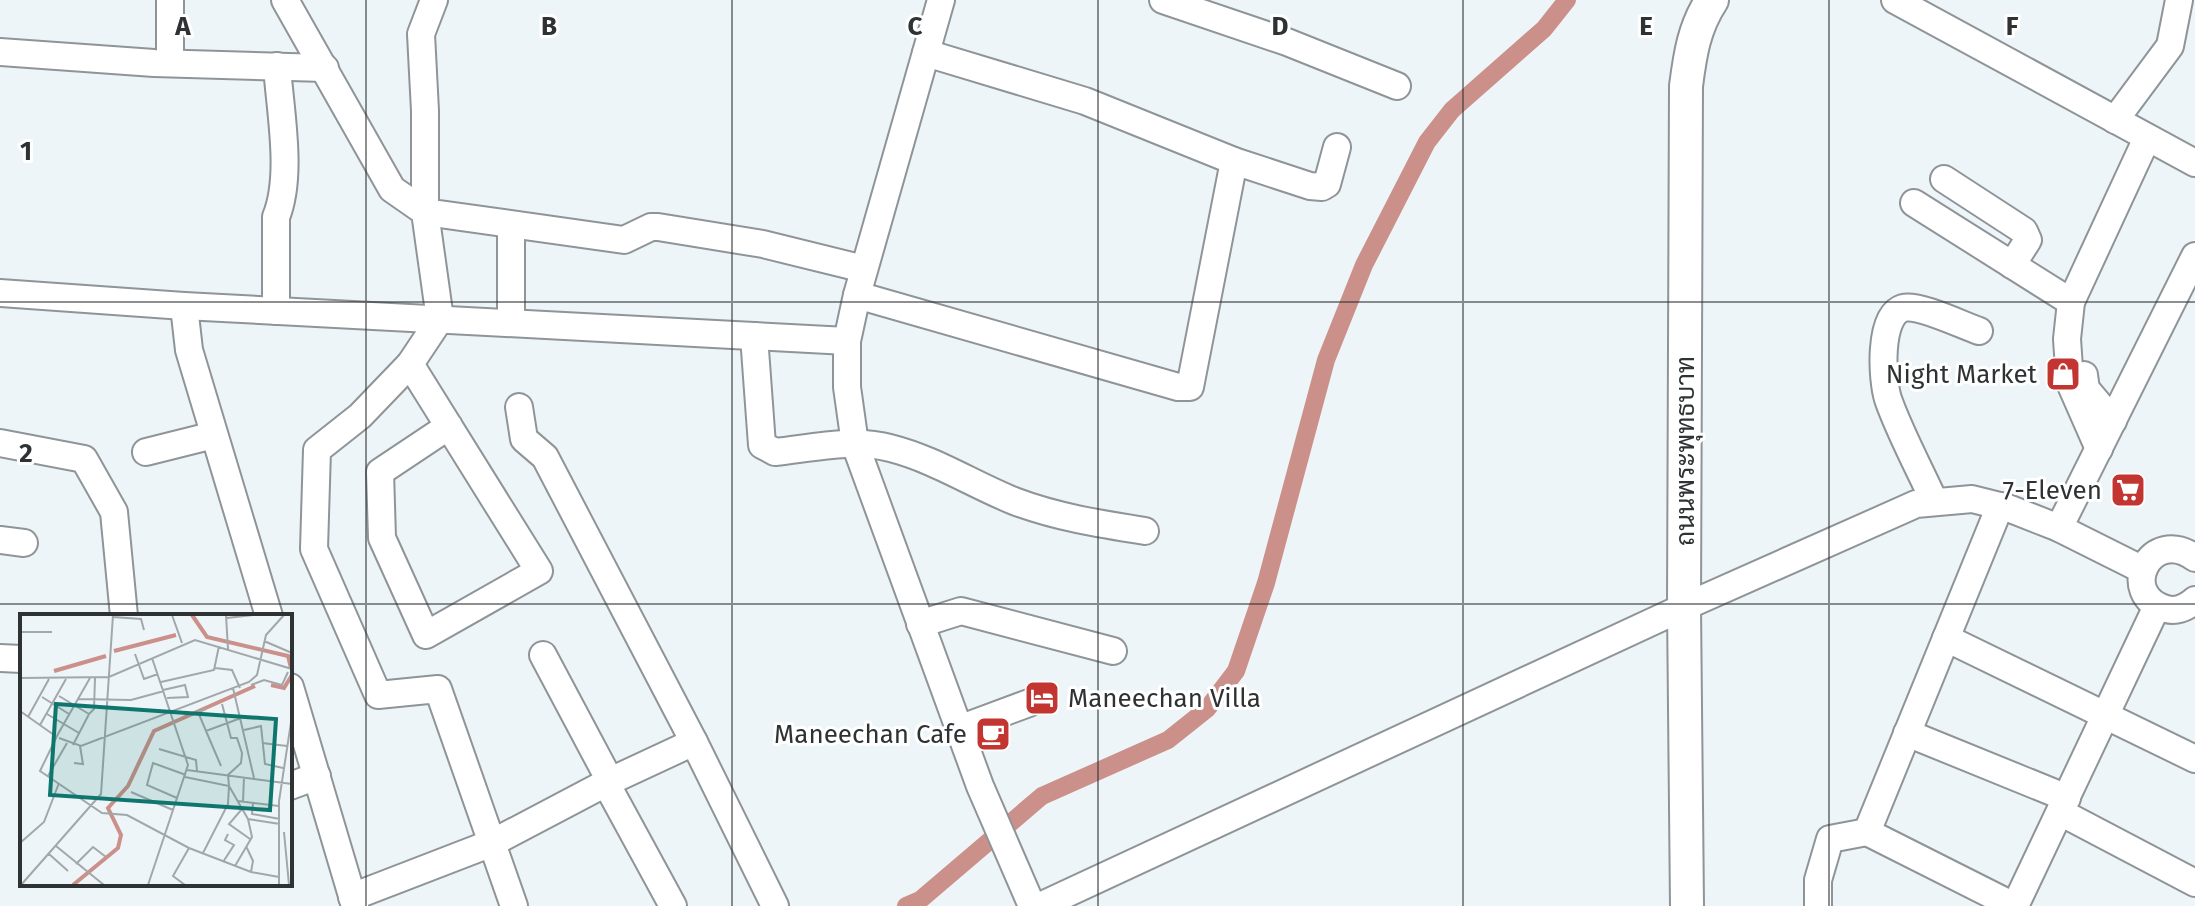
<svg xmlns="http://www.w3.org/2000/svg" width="2195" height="906" font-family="'Fira Sans',Sarabun,sans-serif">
<rect width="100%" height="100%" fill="#eef5f8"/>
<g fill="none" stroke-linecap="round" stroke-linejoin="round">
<!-- canal -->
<polyline stroke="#cb9089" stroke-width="18" points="906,906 920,900 1042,796 1168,740 1207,709 1236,671 1266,583 1326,360 1364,265 1427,142 1452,110 1544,29 1567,0"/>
<defs>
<g id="minor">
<polyline points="285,0 392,189 425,212 440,319 410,364 360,416 317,450 314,549 378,695 438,689 514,906"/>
<polyline points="434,0 421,34 425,111 425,212 624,240 651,227 658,227 763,244 864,269"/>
<polyline points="941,0 857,295 847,341 847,387 855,444 980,786 1032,906"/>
<polyline points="1163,0 1287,42 1397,86"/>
<polyline points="1895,0 2195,163"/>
<polyline points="0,52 154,63 325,68"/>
<polyline points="170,63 170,0"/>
<polyline points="2115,120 2170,46 2179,0"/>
<polyline points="1234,161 1310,186 1322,187 1327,184 1337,147"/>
<polyline points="1944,179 2024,231 2028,240 2012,265"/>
<polyline points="1914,203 2071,302"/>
<polyline points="0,293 184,306 847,341"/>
<polyline points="857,295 1178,387 1190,387 1234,161 1085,101 926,53"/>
<polyline points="184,306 189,350 269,616"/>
<path d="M276 311V217C293 175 280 111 277 66"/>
<polyline points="511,323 511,225"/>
<path d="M754 336 762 445 775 452C812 448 854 438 890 448 934 459 972 484 1014 501 1056 517 1100 524 1145 531"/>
<polyline points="410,364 539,571 426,635 382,538 380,472 449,426"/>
<polyline points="2084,375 2086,389 2113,421"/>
<polyline points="519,407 524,439 545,457 694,742"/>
<polyline points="0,443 84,459 114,512 124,616"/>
<polyline points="2099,449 2070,383 2067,339 2071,302 2147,138"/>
<polyline points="146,452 214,435"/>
<path d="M1934 501C1920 470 1899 431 1888 399 1882 380 1878 316 1903 308 1919 304 1962 325 1979 331"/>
<polyline points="2000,506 1867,832 2014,906"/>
<polyline points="2059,528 2195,256"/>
<polyline points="0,540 24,543"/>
<path d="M2195 558C2150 525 2117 595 2166 609 2177 612 2186 608 2195 600"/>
<polyline points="920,624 961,611 1113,651"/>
<polyline points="1946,638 2195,759"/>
<polyline points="543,655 610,781"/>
<polyline points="0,658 22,659"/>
<polyline points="290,687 355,906"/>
<polyline points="959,729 1029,703"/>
<polyline points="1907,733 2067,798"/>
<polyline points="606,783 673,906"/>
<polyline points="290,786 317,776"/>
<polyline points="2060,812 2195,883"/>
<polyline points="352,897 492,843 606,783 694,742 775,906"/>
<polyline points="1040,906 1684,607 1916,504 1972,499 2008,508 2059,528 2143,570"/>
<polyline points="1818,906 1818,880 1830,839 1867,832"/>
<polyline points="2015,906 2157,606"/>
</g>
<path id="major" d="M1687 906 1684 607 1686 86C1690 55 1694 27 1712 0"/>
</defs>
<!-- minor casing -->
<use href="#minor" stroke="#8e9498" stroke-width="30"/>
<!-- major casing -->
<use href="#major" stroke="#8e9498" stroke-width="36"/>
<!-- minor -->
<use href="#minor" stroke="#fff" stroke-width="26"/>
<!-- major -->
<use href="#major" stroke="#fff" stroke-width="32"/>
</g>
<!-- grid -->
<path fill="none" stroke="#2f3233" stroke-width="2" stroke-opacity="0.55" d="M366 0V906M732 0V906M1098 0V906M1463 0V906M1829 0V906M0 302H2195M0 604H2195"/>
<!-- icons -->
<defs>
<symbol id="shop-square" viewBox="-11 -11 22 22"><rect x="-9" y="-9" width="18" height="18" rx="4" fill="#c33530" stroke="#fff"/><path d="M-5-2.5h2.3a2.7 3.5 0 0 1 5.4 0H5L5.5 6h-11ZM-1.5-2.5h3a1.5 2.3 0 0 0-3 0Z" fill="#fff"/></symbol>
<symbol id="supermarket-square" viewBox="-11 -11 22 22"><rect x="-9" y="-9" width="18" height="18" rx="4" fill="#c33530" stroke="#fff"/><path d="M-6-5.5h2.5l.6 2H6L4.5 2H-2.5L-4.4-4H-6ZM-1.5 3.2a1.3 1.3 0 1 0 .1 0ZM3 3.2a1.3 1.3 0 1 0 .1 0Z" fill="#fff"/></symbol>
<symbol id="hotel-square" viewBox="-11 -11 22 22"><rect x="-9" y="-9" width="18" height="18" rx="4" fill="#c33530" stroke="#fff"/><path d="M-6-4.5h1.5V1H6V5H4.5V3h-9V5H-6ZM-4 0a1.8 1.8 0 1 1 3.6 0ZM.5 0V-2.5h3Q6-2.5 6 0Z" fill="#fff"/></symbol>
<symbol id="cafe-square" viewBox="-11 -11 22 22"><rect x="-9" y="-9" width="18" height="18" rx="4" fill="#c33530" stroke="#fff"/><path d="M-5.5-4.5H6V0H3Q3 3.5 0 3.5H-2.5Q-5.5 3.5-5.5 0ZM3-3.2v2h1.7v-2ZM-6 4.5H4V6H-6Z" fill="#fff"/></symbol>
</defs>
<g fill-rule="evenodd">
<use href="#shop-square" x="2043" y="354" width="40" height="40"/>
<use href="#supermarket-square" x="2108" y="470" width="40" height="40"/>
<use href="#hotel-square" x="1022" y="678" width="40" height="40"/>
<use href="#cafe-square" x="973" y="714" width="40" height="40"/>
</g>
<g text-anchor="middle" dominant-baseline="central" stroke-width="6" stroke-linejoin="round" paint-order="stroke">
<!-- poi labels -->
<g font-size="26" fill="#2f3233" stroke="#fff" text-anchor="end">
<text x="2037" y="374">Night Market</text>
<text x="2102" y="490">7-Eleven</text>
<text x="1068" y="698" text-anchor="start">Maneechan Villa</text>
<text x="967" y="734">Maneechan Cafe</text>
</g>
<!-- street labels -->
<g font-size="26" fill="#2f3233" stroke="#fff">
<text transform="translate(1685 451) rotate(-90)">ถนนพระพุทธบาท</text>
</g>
</g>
<!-- overview -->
<g transform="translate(20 614)">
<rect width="272" height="272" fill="#eef5f8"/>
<path fill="none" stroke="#cb9089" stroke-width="4" d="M172 1 187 23 268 42 271 54M94 37 156 21M34 57 86 42M251 71 264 74 272 61M53 271 98 234 101 221 88 194 108 172 134 117 235 72"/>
<path fill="none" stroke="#a2a7a9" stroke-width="2" d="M152 1 162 29M206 1 208 35M93 3 121 5 124 16M207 4 233 1M1 18H32M244 27 272 39M115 40 124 65 138 60M195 54 212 56 220 74M0 64 89 63 175 26 272 55M141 68 194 56 199 32M231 71 244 66 262 71 268 58M213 74 234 164M143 76 165 71 168 83 147 84M39 82 69 100 53 131M22 83 49 100M58 85 111 86 144 77M202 90 211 124H217L222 139 221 149 208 161 209 172 228 205 260 210M186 95 178 98 186 117 221 104M0 97 34 121M27 100 59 119M69 100 74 95 75 64M8 103 29 65M20 111 46 65M224 116 241 112 245 150 263 154M186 117 201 152M38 120 70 64M39 124 61 132 229 68 237 61 246 21 264 1M35 126 38 120 20 157 82 199 107 201 169 234 231 258 259 263M242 129 267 132M139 135 176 146 177 157M54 149 63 150 60 132M167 156 272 170M28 162 47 129M165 163 209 172 208 190 183 239M111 178 153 196M157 184 127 171 133 149 166 161M218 187 259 192M223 188 224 163M233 189 232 200 260 205M222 195 209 210 230 225M264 218 269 271M0 229 24 208 39 169M36 232 84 271M226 232 233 247 231 258M29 240 48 257M203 248 214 231 205 226 208 220M56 250 73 233 86 243M215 252 232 223 228 205M1 271 81 180 93 1M128 271 168 151 132 44M165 271 153 262 169 234M259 271V187L272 102"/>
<path fill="#0f766e" fill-opacity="0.15" stroke="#0f766e" stroke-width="4" d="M36 90 256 105 250 196 30 181Z"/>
<rect width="272" height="272" fill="none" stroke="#2f3233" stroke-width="4"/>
</g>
<g font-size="26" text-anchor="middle" font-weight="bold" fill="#2f3233" stroke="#fff" stroke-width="6" stroke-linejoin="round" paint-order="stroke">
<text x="183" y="35">A</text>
<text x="549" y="35">B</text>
<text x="915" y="35">C</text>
<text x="1280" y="35">D</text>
<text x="1646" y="35">E</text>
<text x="2012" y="35">F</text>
<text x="26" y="160">1</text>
<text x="26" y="462">2</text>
</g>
</svg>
